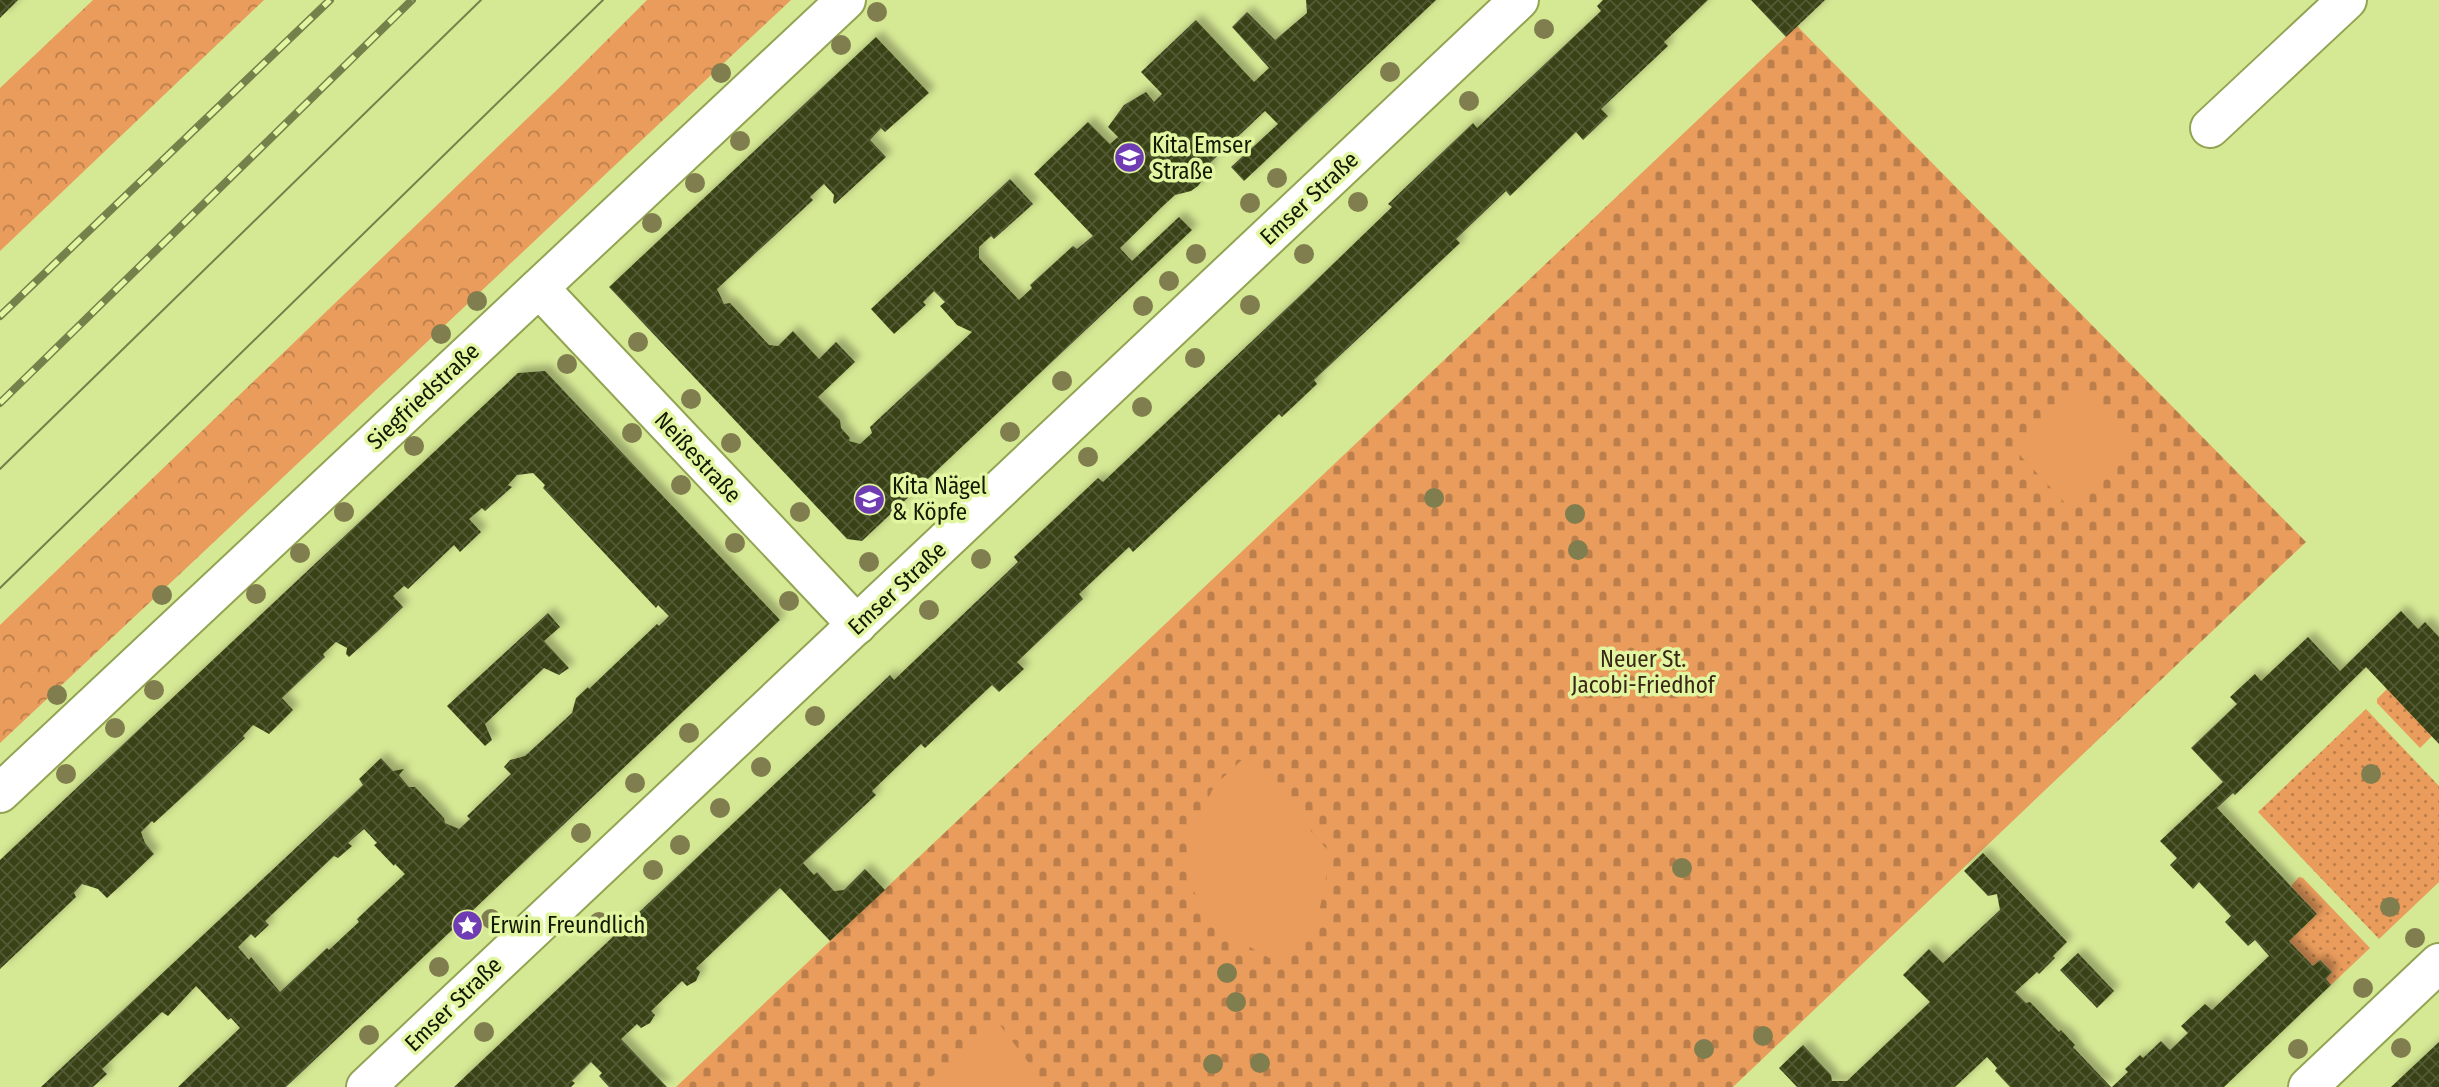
<svg xmlns="http://www.w3.org/2000/svg" width="2439" height="1087" font-family="'Fira Sans Condensed',sans-serif">
<defs>
<pattern id="grass-dots" width="8" height="8" patternUnits="userSpaceOnUse" patternTransform="scale(1.75)"><rect width="8" height="8" fill="#e99c5c"/><path d="M2 2h.1M6 6h.1" fill="none" stroke="#bc7e4a" stroke-width="1.8" stroke-linecap="round"/></pattern>
<pattern id="forest-crowns" width="20" height="18" patternUnits="userSpaceOnUse" patternTransform="scale(1.75)"><rect width="20" height="18" fill="#e99c5c"/><path d="M2 6a3 3 0 1 1 6 0M12 15a3 3 0 1 1 6 0" fill="none" stroke="#bc7e4a"/></pattern>
<pattern id="cemetery-stones" width="16" height="16" patternUnits="userSpaceOnUse" patternTransform="scale(1.75)"><rect width="16" height="16" fill="#e99c5c"/><path d="M2 7V4a2 2 0 0 1 4 0v3zM10 15v-3a2 2 0 0 1 4 0v3z" fill="#bc7e4a"/></pattern>
<pattern id="building-cross-hatch" width="8" height="8" patternUnits="userSpaceOnUse" patternTransform="scale(1.75)"><rect width="8" height="8" fill="#394216"/><path d="M0 0l8 8M0 8l8-8" fill="none" stroke="#525a35"/></pattern>
<filter id="shadow"><feDropShadow dx="6" dy="-6" stdDeviation="3.5" flood-color="#0004"/></filter>
</defs>
<rect width="100%" height="100%" fill="#d5e894"/>
<!-- grass -->
<g fill="url(#grass-dots)">
<polygon points="2387,689 2432,736 2420,748 2377,703 2377,699"/>
<polygon points="2366,709 2439,786 2439,882 2379,939 2258,812"/>
<polygon points="2299,877 2303,878 2370,948 2331,985 2326,979 2332,972 2320,960 2313,966 2289,941 2317,914 2291,886"/>
</g>
<!-- forest -->
<g fill="url(#forest-crowns)">
<polygon points="93,0 264,0 0,251 0,88"/>
<polygon points="647,0 791,0 0,743 0,625 562,85"/>
</g>
<!-- cemetery -->
<polygon fill="url(#cemetery-stones)" points="1797,26 2306,542 1733,1087 676,1087"/>
<!-- green -->
<g fill="#e99c5c">
<polygon points="2081,386 2134,441 2067,505 2014,449"/>
<polygon points="1246,756 1331,854 1314,937 1273,960 1237,940 1211,914 1187,883 1188,842 1214,786"/>
<polygon points="1000,1025 1047,1087 918,1087"/>
</g>
<!-- building -->
<g fill="url(#building-cross-hatch)" fill-rule="evenodd" filter="url(#shadow)">
<polygon points="0,0 18,0 0,18"/>
<polygon points="1306,0 1436,0 1244,181 1231,167 1278,124 1265,111 1210,163 1208,172 1198,186 1191,191 1175,195 1164,205 1120,248 1132,261 1179,217 1192,230 862,541 847,539 609,287 876,37 929,93 885,132 881,128 870,140 886,157 835,204 833,202 834,195 824,184 810,197 813,200 717,289 724,304 730,303 769,345 778,346 793,331 819,359 836,342 855,362 818,397 840,420 841,428 850,438 849,441 860,444 872,433 870,427 972,332 957,325 940,306 945,302 934,291 923,302 926,305 894,334 871,309 1010,179 1033,204 994,239 991,236 979,247 979,258 1019,300 1032,288 1030,285 1073,246 1077,249 1093,236 1034,174 1088,122 1110,144 1118,137 1108,127 1124,105 1146,92 1154,102 1162,94 1141,72 1196,20 1254,82 1269,68 1232,27 1247,12 1275,40 1307,13"/>
<polygon points="1603,0 1708,0 1664,42 1668,46 1601,109 1608,116 1583,140 1576,132 1510,196 1506,191 1456,239 1460,243 1314,380 1317,384 1282,417 1279,414 1133,552 1129,547 1079,594 1083,599 1017,662 1024,669 999,692 992,685 925,748 921,744 872,791 876,795 803,863 814,875 817,872 834,891 844,890 865,869 885,890 830,941 780,888 696,968 700,972 696,981 687,986 682,981 651,1011 655,1015 650,1023 641,1028 637,1024 621,1039 667,1087 609,1087 599,1076 602,1073 591,1062 572,1081 575,1083 571,1087 454,1087 890,675 894,680 1018,562 1014,557 1098,478 1103,482 1306,290 1392,207 1388,204 1473,123 1477,128 1601,11 1597,6"/>
<polygon points="1751,0 1825,0 1786,37"/>
<path d="M545 371 780 620 286 1087H178L240 1028 231 1018 228 1020 196 986 168 1016 162 1012 102 1069 107 1074 93 1087H41L363 785 359 779 381 758 393 771 404 769 399 775 409 787H415L444 818 445 823 459 829 470 819 467 816 511 774 504 767 510 760 525 756 572 713 576 698 588 687 589 689 657 624 659 626 669 616 658 605 656 608 543 488 545 485 533 473 517 475 508 485 512 487 485 511 482 508 469 519 481 532 460 552 454 545 408 589 404 586 393 596 403 607 377 632 349 657 346 654 347 648 336 642 323 654 325 657 282 698 293 710 269 734 253 725 243 736 245 738 201 780 154 823 152 821 141 832 145 843 154 854 132 875 107 898 98 889 82 884 74 893 76 897 0 969V860L518 373ZM364 829 377 843 374 845 394 866 395 864 405 874 357 919 359 922 346 934 329 950 327 948 280 992 251 957 249 960 238 947 251 934 255 938 269 925 265 921 334 856 338 858 352 846 348 843Z"/>
<polygon points="2401,611 2418,629 2425,622 2439,637 2439,744 2366,667 2235,795 2233,793 2217,808 2317,914 2289,941 2313,966 2320,960 2332,972 2326,979 2331,985 2224,1087 2112,1087 2128,1072 2125,1069 2140,1055 2143,1058 2161,1041 2170,1050 2188,1033 2181,1026 2205,1004 2212,1010 2269,956 2255,940 2248,946 2225,922 2231,916 2199,882 2193,889 2170,865 2177,858 2160,841 2223,782 2191,748 2237,704 2230,697 2255,674 2261,681 2308,637 2340,671"/>
<polygon points="548,613 560,627 544,641 569,668 559,675 544,668 485,724 492,740 485,746 447,706"/>
<polygon points="1983,853 2067,942 2053,956 2055,958 2039,974 2037,972 2015,992 2026,1003 2030,1002 2059,1032 2061,1030 2075,1045 2073,1047 2111,1087 2010,1087 1995,1071 1997,1068 1987,1057 1955,1087 1797,1087 1779,1068 1803,1045 1831,1075 1832,1081 1847,1081 1930,1002 1903,975 1929,949 1943,963 2000,910 1997,894 1988,896 1964,871"/>
<polygon points="2078,953 2114,991 2097,1008 2060,970"/>
<polygon points="2439,1042 2439,1087 2391,1087"/>
</g>
<g fill="none" stroke-linecap="round" stroke-linejoin="round">
<defs>
<g id="minor">
<polyline points="2210,128 2347,0"/>
<polyline points="539,288 857,625"/>
<polyline points="0,793 846,0"/>
<polyline points="366,1087 1519,0"/>
<polyline points="2308,1087 2439,963"/>
</g>
</defs>
<!-- minor casing -->
<use href="#minor" stroke="#92a452" stroke-width="42"/>
<!-- minor -->
<use href="#minor" stroke="#fff" stroke-width="38"/>
<!-- tram -->
<g stroke="#75814b" stroke-width="2">
<polyline points="0,469 481,0"/>
<polyline points="0,588 603,0"/>
</g>
<defs>
<g id="rail">
<polyline points="0,316 330,0"/>
<polyline points="0,403 412,0"/>
</g>
</defs>
<!-- rail casing -->
<use href="#rail" stroke="#75814b" stroke-width="8"/>
<!-- rail -->
<use href="#rail" stroke="#e2f6a1" stroke-width="5" stroke-dasharray="16" stroke-linecap="butt"/>
</g>
<!-- trees -->
<g fill="#807d4f">
<circle cx="877" cy="12" r="10"/>
<circle cx="1544" cy="29" r="10"/>
<circle cx="841" cy="45" r="10"/>
<circle cx="1390" cy="72" r="10"/>
<circle cx="721" cy="73" r="10"/>
<circle cx="1469" cy="101" r="10"/>
<circle cx="740" cy="141" r="10"/>
<circle cx="1277" cy="178" r="10"/>
<circle cx="695" cy="183" r="10"/>
<circle cx="1358" cy="202" r="10"/>
<circle cx="1250" cy="203" r="10"/>
<circle cx="652" cy="223" r="10"/>
<circle cx="1196" cy="254" r="10"/>
<circle cx="1304" cy="254" r="10"/>
<circle cx="1169" cy="281" r="10"/>
<circle cx="477" cy="301" r="10"/>
<circle cx="1250" cy="305" r="10"/>
<circle cx="1143" cy="306" r="10"/>
<circle cx="441" cy="334" r="10"/>
<circle cx="638" cy="342" r="10"/>
<circle cx="1195" cy="358" r="10"/>
<circle cx="567" cy="364" r="10"/>
<circle cx="1062" cy="381" r="10"/>
<circle cx="691" cy="399" r="10"/>
<circle cx="1142" cy="407" r="10"/>
<circle cx="1010" cy="432" r="10"/>
<circle cx="632" cy="433" r="10"/>
<circle cx="731" cy="443" r="10"/>
<circle cx="414" cy="446" r="10"/>
<circle cx="1088" cy="457" r="10"/>
<circle cx="952" cy="483" r="10"/>
<circle cx="681" cy="485" r="10"/>
<circle cx="1434" cy="498" r="10"/>
<circle cx="344" cy="512" r="10"/>
<circle cx="800" cy="512" r="10"/>
<circle cx="1575" cy="514" r="10"/>
<circle cx="735" cy="543" r="10"/>
<circle cx="1578" cy="550" r="10"/>
<circle cx="300" cy="553" r="10"/>
<circle cx="981" cy="559" r="10"/>
<circle cx="869" cy="562" r="10"/>
<circle cx="256" cy="594" r="10"/>
<circle cx="162" cy="595" r="10"/>
<circle cx="789" cy="601" r="10"/>
<circle cx="929" cy="610" r="10"/>
<circle cx="154" cy="690" r="10"/>
<circle cx="57" cy="695" r="10"/>
<circle cx="815" cy="716" r="10"/>
<circle cx="115" cy="728" r="10"/>
<circle cx="689" cy="733" r="10"/>
<circle cx="761" cy="767" r="10"/>
<circle cx="66" cy="774" r="10"/>
<circle cx="2371" cy="774" r="10"/>
<circle cx="635" cy="783" r="10"/>
<circle cx="720" cy="808" r="10"/>
<circle cx="581" cy="833" r="10"/>
<circle cx="680" cy="845" r="10"/>
<circle cx="1682" cy="868" r="10"/>
<circle cx="653" cy="870" r="10"/>
<circle cx="2390" cy="907" r="10"/>
<circle cx="491" cy="919" r="10"/>
<circle cx="599" cy="922" r="10"/>
<circle cx="2415" cy="938" r="10"/>
<circle cx="439" cy="967" r="10"/>
<circle cx="1227" cy="973" r="10"/>
<circle cx="2363" cy="988" r="10"/>
<circle cx="1236" cy="1002" r="10"/>
<circle cx="484" cy="1032" r="10"/>
<circle cx="369" cy="1035" r="10"/>
<circle cx="1763" cy="1036" r="10"/>
<circle cx="2401" cy="1048" r="10"/>
<circle cx="1704" cy="1049" r="10"/>
<circle cx="2298" cy="1049" r="10"/>
<circle cx="1260" cy="1063" r="10"/>
<circle cx="1213" cy="1064" r="10"/>
</g>
<!-- icons -->
<defs>
<symbol id="school-disc" viewBox="-11 -11 22 22"><circle r="9.5" fill="#6f3cb3" stroke="#e2f6a1"/><path d="M0-5L7-2L0 1L-7-2ZM-4 1L0 2.5L4 1V4Q0 6-4 4Z" fill="#fff"/></symbol>
<symbol id="sight-disc" viewBox="-11 -11 22 22"><circle r="9.5" fill="#6f3cb3" stroke="#e2f6a1"/><path d="M0-6L1.8-2.2L6-1.7L2.9 1.2L3.7 5.4L0 3.3L-3.7 5.4L-2.9 1.2L-6-1.7L-1.8-2.2Z" fill="#fff"/></symbol>
</defs>
<g fill-rule="evenodd">
<use href="#school-disc" x="1112" y="140" width="35" height="35"/>
<use href="#school-disc" x="852" y="482" width="35" height="35"/>
<use href="#sight-disc" x="450" y="908" width="35" height="35"/>
</g>
<g text-anchor="middle" dominant-baseline="central" stroke-width="7" stroke-linejoin="round" paint-order="stroke">
<!-- poi labels -->
<g font-size="23" fill="#131800" stroke="#e2f6a1" text-anchor="start">
<text x="1152" y="145">Kita Emser<tspan x="1152" dy="26">Straße</tspan></text>
<text x="892" y="486">Kita Nägel<tspan x="892" dy="26">&amp; Köpfe</tspan></text>
<text x="490" y="925">Erwin Freundlich</text>
</g>
<!-- street labels -->
<g font-size="23" fill="#131800" stroke="#e2f6a1">
<text transform="translate(1309 198) rotate(-43)">Emser Straße</text>
<text transform="translate(423 396) rotate(-43)">Siegfriedstraße</text>
<text transform="translate(698 457) rotate(47)">Neißestraße</text>
<text transform="translate(897 588) rotate(-43)">Emser Straße</text>
<text transform="translate(453 1004) rotate(-44)">Emser Straße</text>
</g>
<!-- park labels -->
<g font-size="23" fill="#3a2616" stroke="#e2f6a1">
<text x="1643" y="659">Neuer St.<tspan x="1643" dy="26">Jacobi-Friedhof</tspan></text>
</g>
</g>
</svg>
